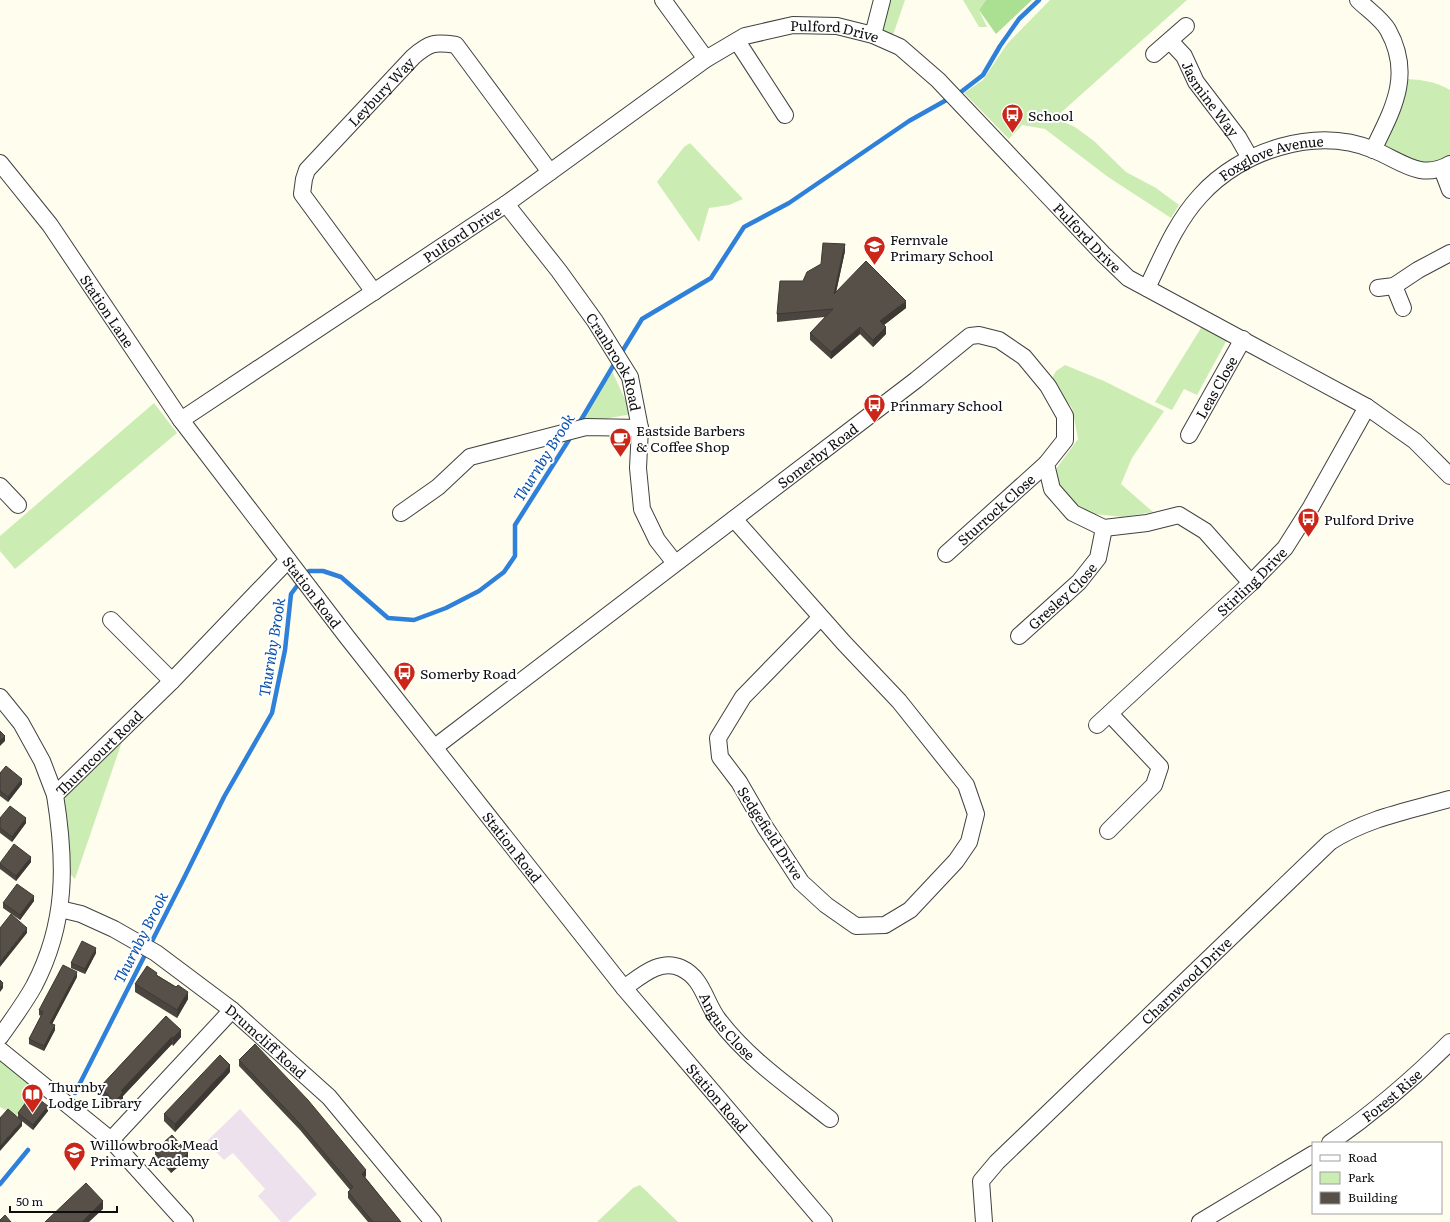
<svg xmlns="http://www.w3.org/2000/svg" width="1450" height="1222" font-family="Literata,serif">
<rect width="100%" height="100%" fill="#fffeee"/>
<!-- industrial -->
<polygon fill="#ede1ed" points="240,1109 317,1194 288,1222 281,1222 258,1196 265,1189 233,1153 224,1160 206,1142"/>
<!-- green -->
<g fill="#cbedb4">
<polygon points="882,0 905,0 891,41 873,35"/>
<polygon points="963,0 986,0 979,10 987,27 979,27"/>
<polygon points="1050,0 1187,0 1055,118 1075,127 1094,141 1126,172 1156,188 1179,205 1171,218 1108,177 1045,129 1022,125 1009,139 964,93 983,80 1007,44"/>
<path d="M1401 79C1418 79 1435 81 1450 90V163L1442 169 1373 150Z"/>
<polygon points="690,143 743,199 729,205 709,208 699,242 657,182 684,147"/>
<polygon points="1206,320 1229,336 1197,395 1184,389 1172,410 1155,402"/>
<polygon points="1065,365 1104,381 1164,411 1132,458 1121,484 1153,512 1123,517 1094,514 1074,504 1058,484 1056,469 1078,439 1072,408 1051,380 1056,371"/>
<polygon points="611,369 632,414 582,423 582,418"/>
<polygon points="154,403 177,433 15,569 0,551 0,536"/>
<polygon points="128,724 75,879 63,867 55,795"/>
<polygon points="0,1054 44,1085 16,1116 0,1107"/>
<polygon points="640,1185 678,1222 597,1222 633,1188"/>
</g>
<!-- forest -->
<polygon fill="#abe092" points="986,0 1032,0 996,34 979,10"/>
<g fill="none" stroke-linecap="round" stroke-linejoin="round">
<!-- stream -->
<g stroke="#2e80da" stroke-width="4.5">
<polyline points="957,95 983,75 1000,46 1019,19 1039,0"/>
<polyline points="620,355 642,319 711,278 744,227 789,203 909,121 950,98"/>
<polyline points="578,425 616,361"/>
<polyline points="305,576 309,571 323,571 341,577 388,618 414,620 446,608 479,591 504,572 515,556 515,525 572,435"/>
<polyline points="75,1093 185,876 224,797 272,713 285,650 291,594 300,582"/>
<polyline points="0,1184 28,1150"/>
</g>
<defs>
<g id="minor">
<polyline points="663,0 706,59"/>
<path d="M1358 0C1367 9 1382 19 1388 30 1413 75 1393 109 1373 150"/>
<polyline points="873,35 882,0"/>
<polyline points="737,41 785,115"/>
<path id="s1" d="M1170 41 1184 56 1196 82 1238 137 1250 158"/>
<polyline points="1154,54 1186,26"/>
<path id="s2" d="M0 163 50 225 181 420 347 637 624 988 824 1222"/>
<polyline points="1442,169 1450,190"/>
<path id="s3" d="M506 204 559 271 595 321 630 377 640 428 638 468 642 509 657 540 675 563"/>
<polyline points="1394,286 1403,308"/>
<path id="s4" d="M1147 288C1162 257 1176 222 1200 196 1241 150 1316 126 1374 150 1401 161 1421 181 1450 164"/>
<polyline points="1378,288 1394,286 1418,270 1450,253"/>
<path id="s5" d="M374 292 302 194 304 179 307 170 413 57C430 42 435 42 456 45L550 172"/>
<path id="s6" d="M181 420 506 204 706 59 745 36 793 25 837 26 873 35 900 47 938 80 1103 254 1128 278 1367 407 1415 441 1450 476"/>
<path id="s7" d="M1189 435 1243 339"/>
<polyline points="0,486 18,505"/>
<polyline points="401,513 438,487 470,457 586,427 640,428"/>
<polyline points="734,519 821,617 844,643 899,701 966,785 976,814 969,842 956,861 910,910 885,925 856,926 826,905 801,882 765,827 739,782 720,757 718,738 743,697 821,617"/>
<path id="s8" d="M946 554 1046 464"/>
<polyline points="111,620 172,681"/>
<path id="s9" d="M1019 636 1079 582 1098 558 1104 528"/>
<polyline points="0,697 21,723 42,761 55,795"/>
<path id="s10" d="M1097 725 1251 583 1285 548 1311 507 1367 407"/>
<path id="s11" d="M435 747 916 380 970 336 979 335 999 340 1024 357 1048 386 1065 416V440L1046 464 1052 489 1073 513 1104 528 1147 523 1179 515 1205 531 1251 583"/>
<polyline points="1108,831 1154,785 1160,767 1110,714"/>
<path id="s12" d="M60 909 81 914 114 929 156 953 232 1010 329 1097 433 1222"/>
<path id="s13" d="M624 988C640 977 660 958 681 968 703 978 705 1002 718 1019 748 1059 791 1088 830 1119"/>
<path id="s14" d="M0 1037C12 1020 24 1004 34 986 67 923 66 863 55 795L172 681 288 560"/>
<polyline points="0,1050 111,1140 185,1222"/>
<polyline points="111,1140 232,1010"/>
<path id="s15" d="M1330 1143C1373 1113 1413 1079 1450 1042"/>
<path id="s16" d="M984 1222 981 1181 997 1162 1330 842C1367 818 1408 811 1450 799"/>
<polyline points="1200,1222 1313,1154"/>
</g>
</defs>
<!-- minor casing -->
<use href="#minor" stroke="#414141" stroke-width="18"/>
<!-- minor -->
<use href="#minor" stroke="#fff" stroke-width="16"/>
</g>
<!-- wall -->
<g fill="#4b453f">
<polygon points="845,251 836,292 906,308 884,325 886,334 873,347 860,334 831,359 810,340 810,333 825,317 777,322 777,314 803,281"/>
<polygon points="0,773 22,784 8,802 0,796"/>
<polygon points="0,818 26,823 12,842 0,833"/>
<polygon points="31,862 16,881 0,869 0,863"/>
<polygon points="34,901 20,920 3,908 3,903"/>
<polygon points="96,953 85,974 71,968 71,963"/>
<polygon points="157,975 176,987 188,999 177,1018 135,992 135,984"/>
<polygon points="77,977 52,1024 55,1030 44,1051 29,1044 29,1039 41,1016 39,1015 39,1010"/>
<polygon points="166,1016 181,1037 173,1046 172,1044 123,1096 123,1100 115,1109 100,1094 100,1087"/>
<polygon points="239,1060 366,1176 365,1177 401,1222 368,1222 348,1198 348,1192 350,1190 300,1130 239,1066"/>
<polygon points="230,1072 175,1132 164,1121 164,1114"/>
<polygon points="48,1111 33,1130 18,1118 18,1113"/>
<polygon points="155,1150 188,1158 171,1173 155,1155"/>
</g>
<!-- shaded-wall -->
<g fill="#3d3833">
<polygon points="845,244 845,251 834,302 834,294"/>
<polygon points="906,301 906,308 880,328 880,321"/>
<polygon points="860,327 860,334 831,359 831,352"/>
<polygon points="886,327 886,334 873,347 873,340"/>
<polygon points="5,736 5,741 0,746 0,741"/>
<polygon points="22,779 22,784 8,802 8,797"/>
<polygon points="26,818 26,823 12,842 12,837"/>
<polygon points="31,857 31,862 16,881 16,876"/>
<polygon points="34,896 34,901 20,920 20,915"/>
<polygon points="27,928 27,933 0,967 0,962"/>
<polygon points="96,948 96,953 85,974 85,969"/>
<polygon points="77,972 77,977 50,1028 50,1023"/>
<polygon points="3,983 3,988 0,992 0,987"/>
<polygon points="188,992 188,999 177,1018 177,1010"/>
<polygon points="55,1025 55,1030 44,1051 44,1046"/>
<polygon points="181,1030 181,1037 173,1046 173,1038"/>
<polygon points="172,1037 172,1044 123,1096 123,1100 115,1109 115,1102 121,1091"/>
<polygon points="230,1065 230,1072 175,1132 175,1124"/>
<polygon points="48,1106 48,1111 33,1130 33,1125"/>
<polygon points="22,1121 22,1126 0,1151 0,1146"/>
<polygon points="188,1153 188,1158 171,1173 171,1168"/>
<polygon points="366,1170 366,1176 362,1180 362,1174"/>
<polygon points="103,1201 103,1209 89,1222 82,1222"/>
</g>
<!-- building -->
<g fill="#575049" stroke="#3d3833">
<polygon points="823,243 845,244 834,294 866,261 906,301 880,321 886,327 873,340 860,327 831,352 810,333 833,309 777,314 780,281 803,281 807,272 821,264"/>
<polygon points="0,731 5,736 0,741"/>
<polygon points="6,766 22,779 8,797 0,791 0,773"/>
<polygon points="10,806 26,818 12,837 0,828 0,818"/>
<polygon points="14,844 31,857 16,876 0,864 0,863"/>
<polygon points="17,884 34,896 20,915 3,903"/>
<polygon points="11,914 27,928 0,962 0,928"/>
<polygon points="82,941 96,948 85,969 71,963"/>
<polygon points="63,965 77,972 50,1023 55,1025 44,1046 29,1039 43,1012 39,1010"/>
<polygon points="147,966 157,973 156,975 176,987 178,985 188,992 177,1010 135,984"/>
<polygon points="0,980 3,983 0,987"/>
<polygon points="166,1016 181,1030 173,1038 172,1037 121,1091 123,1092 115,1102 100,1087"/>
<polygon points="255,1044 308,1100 366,1170 362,1174 401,1222 373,1222 348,1192 353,1187 300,1124 239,1060"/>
<polygon points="220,1055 230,1065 175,1124 164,1114"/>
<polygon points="32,1094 48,1106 33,1125 18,1113"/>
<polygon points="8,1109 22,1121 0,1146 0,1118"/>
<polygon points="172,1135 188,1153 171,1168 155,1150"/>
<polygon points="86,1183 103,1201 82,1222 45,1222"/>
<polygon points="5,1215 11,1222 0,1222 0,1220"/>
</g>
<!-- icons -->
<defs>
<symbol id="bus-pin" viewBox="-11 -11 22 30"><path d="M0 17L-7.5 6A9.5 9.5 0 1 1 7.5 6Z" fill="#cb2618" stroke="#fff"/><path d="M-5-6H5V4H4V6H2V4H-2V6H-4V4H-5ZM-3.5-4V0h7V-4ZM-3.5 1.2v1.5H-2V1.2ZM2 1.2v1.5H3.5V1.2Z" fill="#fff"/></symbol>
<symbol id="school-pin" viewBox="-11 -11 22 30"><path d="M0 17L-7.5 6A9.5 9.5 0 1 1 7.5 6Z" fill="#cb2618" stroke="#fff"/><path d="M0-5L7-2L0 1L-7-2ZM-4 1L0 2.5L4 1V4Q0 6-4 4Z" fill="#fff"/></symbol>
<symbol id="cafe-pin" viewBox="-11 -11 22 30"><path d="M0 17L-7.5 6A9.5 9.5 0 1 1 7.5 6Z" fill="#cb2618" stroke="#fff"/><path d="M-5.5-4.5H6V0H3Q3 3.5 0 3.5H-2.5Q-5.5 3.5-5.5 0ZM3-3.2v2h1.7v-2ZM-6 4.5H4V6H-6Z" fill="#fff"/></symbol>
<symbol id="library-pin" viewBox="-11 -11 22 30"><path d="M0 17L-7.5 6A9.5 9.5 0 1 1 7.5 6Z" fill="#cb2618" stroke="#fff"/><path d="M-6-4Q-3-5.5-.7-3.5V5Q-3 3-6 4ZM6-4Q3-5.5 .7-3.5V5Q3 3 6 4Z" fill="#fff"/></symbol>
</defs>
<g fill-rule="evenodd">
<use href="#bus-pin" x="1000" y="102" width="25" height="34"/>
<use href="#school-pin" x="862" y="234" width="25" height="34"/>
<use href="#bus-pin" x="862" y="392" width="25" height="34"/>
<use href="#cafe-pin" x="608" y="426" width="25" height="34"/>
<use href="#bus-pin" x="1296" y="506" width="25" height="34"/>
<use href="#bus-pin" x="392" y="660" width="25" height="34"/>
<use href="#library-pin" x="20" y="1082" width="25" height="34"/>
<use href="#school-pin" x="62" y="1140" width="25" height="34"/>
</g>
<g text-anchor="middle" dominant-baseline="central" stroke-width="4" stroke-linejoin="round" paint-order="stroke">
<!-- street labels -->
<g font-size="14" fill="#0e0e0e" stroke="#fff">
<text stroke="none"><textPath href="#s6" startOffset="774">Pulford Drive</textPath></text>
<text stroke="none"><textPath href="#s5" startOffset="254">Leybury Way</textPath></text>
<text stroke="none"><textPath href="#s1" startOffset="71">Jasmine Way</textPath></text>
<text stroke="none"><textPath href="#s4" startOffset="190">Foxglove Avenue</textPath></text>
<text stroke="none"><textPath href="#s6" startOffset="337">Pulford Drive</textPath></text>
<text stroke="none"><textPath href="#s6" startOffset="1110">Pulford Drive</textPath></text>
<text stroke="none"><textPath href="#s2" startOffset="183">Station Lane</textPath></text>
<text stroke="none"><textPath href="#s3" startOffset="193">Cranbrook Road</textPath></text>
<text stroke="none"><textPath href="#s7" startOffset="55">Leas Close</textPath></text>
<text stroke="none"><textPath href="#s11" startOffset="481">Somerby Road</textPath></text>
<text stroke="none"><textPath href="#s8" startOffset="67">Sturrock Close</textPath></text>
<text stroke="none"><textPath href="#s10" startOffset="211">Stirling Drive</textPath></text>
<text stroke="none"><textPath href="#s2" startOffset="531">Station Road</textPath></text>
<text stroke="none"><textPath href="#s9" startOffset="59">Gresley Close</textPath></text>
<text stroke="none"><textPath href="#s14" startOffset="318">Thurncourt Road</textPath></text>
<text transform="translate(771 833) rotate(57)">Sedgefield Drive</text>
<text stroke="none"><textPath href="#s2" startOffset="855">Station Road</textPath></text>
<text stroke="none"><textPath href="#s16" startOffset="328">Charnwood Drive</textPath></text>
<text stroke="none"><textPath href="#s13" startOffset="139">Angus Close</textPath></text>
<text stroke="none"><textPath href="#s12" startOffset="247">Drumcliff Road</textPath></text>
<text stroke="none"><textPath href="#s15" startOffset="78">Forest Rise</textPath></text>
<text stroke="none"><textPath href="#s2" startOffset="1179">Station Road</textPath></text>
</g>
<!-- poi labels -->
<g font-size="14" fill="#0e0e0e" stroke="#fff" text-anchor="start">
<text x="1028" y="115">School</text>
<text x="890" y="239">Fernvale<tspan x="890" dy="16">Primary School</tspan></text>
<text x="890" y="405">Prinmary School</text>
<text x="636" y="430">Eastside Barbers<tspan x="636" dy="16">&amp; Coffee Shop</tspan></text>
<text x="1324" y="519">Pulford Drive</text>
<text x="420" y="673">Somerby Road</text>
<text x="48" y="1086">Thurnby<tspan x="48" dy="16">Lodge Library</tspan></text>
<text x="90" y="1144">Willowbrook Mead<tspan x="90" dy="16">Primary Academy</tspan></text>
</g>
<!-- water labels -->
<g font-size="15" font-style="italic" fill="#0b51ab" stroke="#fff">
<text transform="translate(543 457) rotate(-58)">Thurnby Brook</text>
<text transform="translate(271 647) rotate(-81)">Thurnby Brook</text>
<text transform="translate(140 937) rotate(-63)">Thurnby Brook</text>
</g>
</g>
<!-- legend -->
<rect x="1312" y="1142" width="130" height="72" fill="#ffffff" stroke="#9f9f9f"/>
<rect x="1320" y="1155" width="20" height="6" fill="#ffffff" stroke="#9f9f9f"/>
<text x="1348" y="1162" font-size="12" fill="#0e0e0e">Road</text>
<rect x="1320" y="1172" width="20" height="12" fill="#cbedb4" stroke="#9f9f9f"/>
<text x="1348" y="1182" font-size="12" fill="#0e0e0e">Park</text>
<rect x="1320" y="1192" width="20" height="12" fill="#575049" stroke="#9f9f9f"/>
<text x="1348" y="1202" font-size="12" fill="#0e0e0e">Building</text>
<!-- scale -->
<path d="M10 1206v6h107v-6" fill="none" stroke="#0e0e0e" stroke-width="2"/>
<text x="16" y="1206" font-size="12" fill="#0e0e0e" stroke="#ffffff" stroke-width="3" paint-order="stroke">50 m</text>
</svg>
